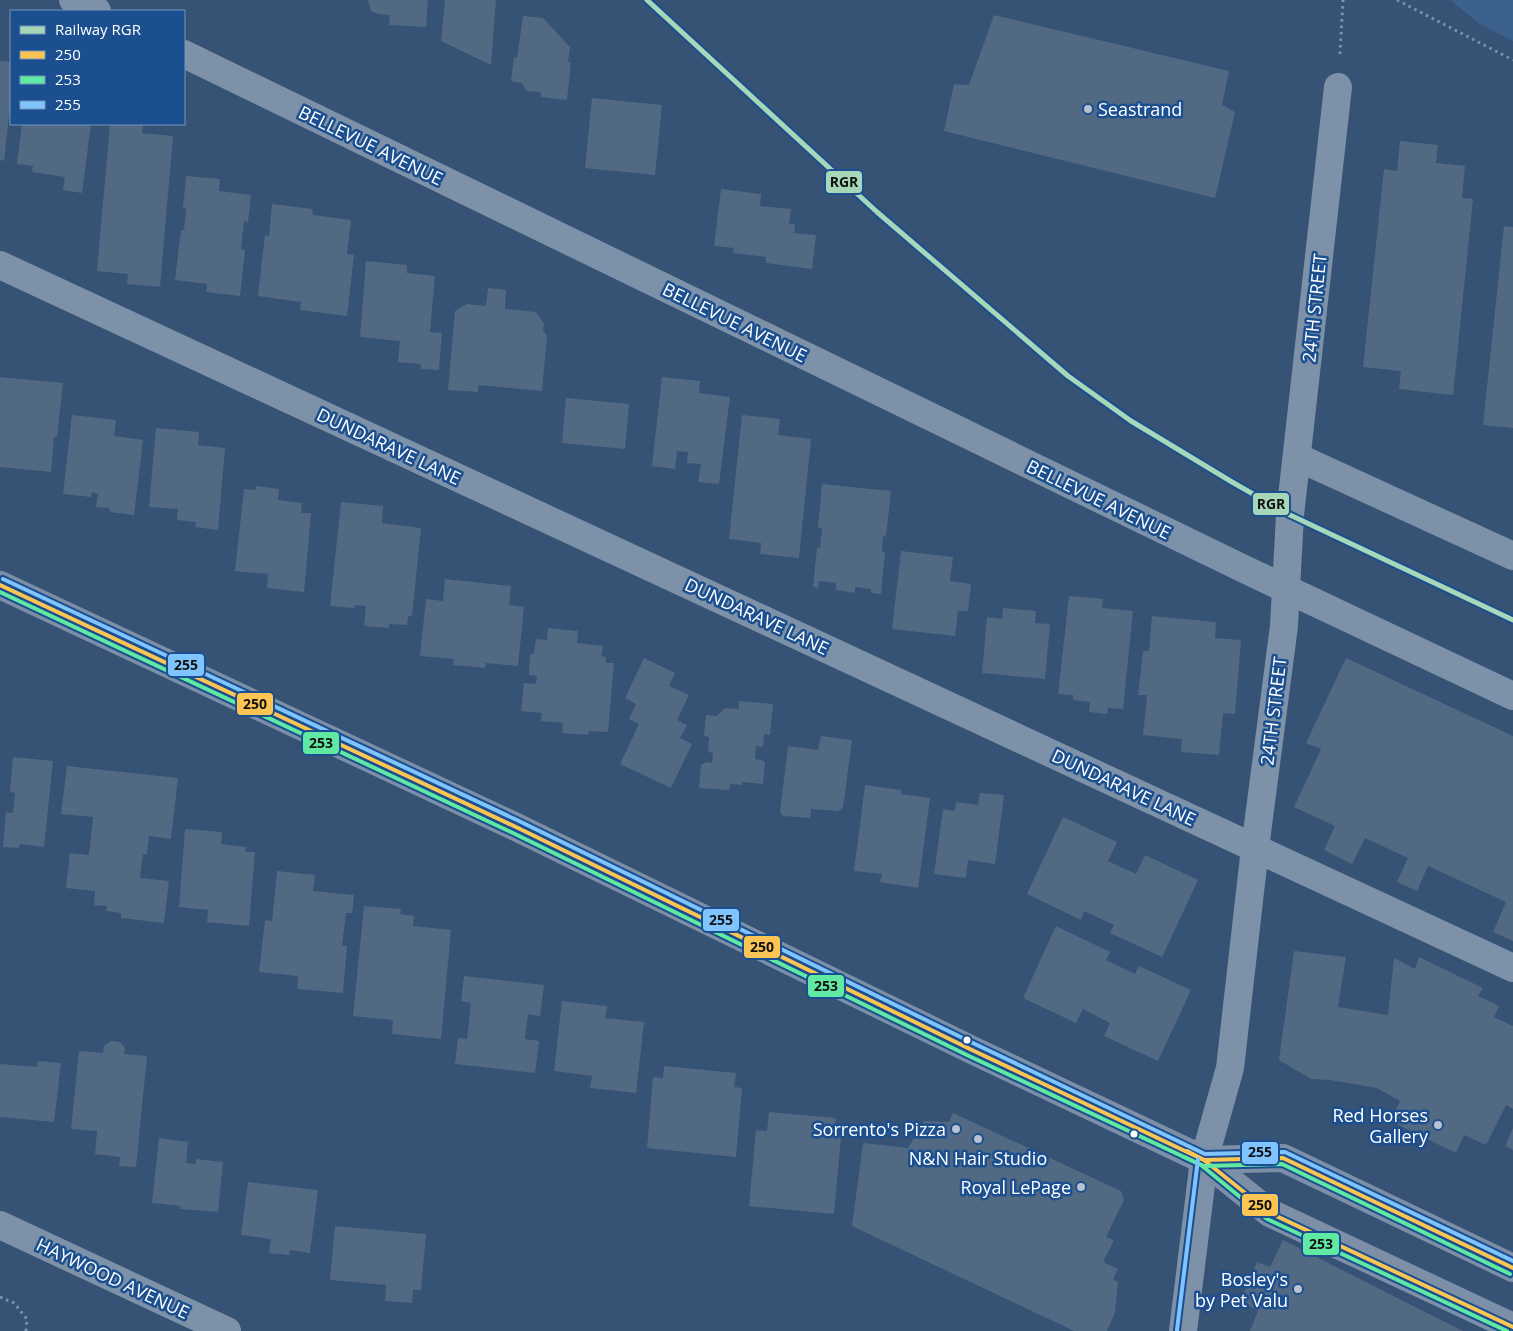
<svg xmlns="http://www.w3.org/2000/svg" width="1513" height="1331" font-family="'Open Sans',sans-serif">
<rect width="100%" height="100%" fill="#365274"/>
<!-- water -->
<polygon fill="#3b618d" points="1451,0 1513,0 1513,41 1478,23"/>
<!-- building -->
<g fill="#526984">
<polygon points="368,0 428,0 426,27 389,25 390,15 378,14 371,11"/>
<polygon points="445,0 496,0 491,65 441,41"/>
<polygon points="994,15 1229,71 1222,105 1235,112 1215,198 944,131 954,84 969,85"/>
<polygon points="523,16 543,18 570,47 568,62 571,62 567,100 541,97 541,92 527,91 522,83 511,81 514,57 517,58"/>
<polygon points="0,61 11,62 11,97 4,161 0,160"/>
<polygon points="592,98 662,105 655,175 585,168"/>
<polygon points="22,124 91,124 82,193 63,190 65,177 32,172 33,166 17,164"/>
<polygon points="110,124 143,125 142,133 173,136 160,287 127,284 128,274 97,271"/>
<polygon points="1400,141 1438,145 1436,163 1465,166 1462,198 1473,199 1453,395 1399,389 1401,371 1363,367 1384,169 1397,171"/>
<polygon points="186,176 220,179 219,191 251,195 248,222 244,221 241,249 245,250 240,296 206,292 207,284 175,280 181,230 184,230 186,208 183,208"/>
<polygon points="721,189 761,194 760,206 791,209 789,224 795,224 794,233 816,235 812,269 766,263 766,257 733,253 734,248 714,246"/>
<polygon points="272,204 312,209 313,215 351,220 347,254 354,255 347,316 300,310 301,302 258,296 265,235 269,236"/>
<polygon points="1504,226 1513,227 1513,428 1483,425"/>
<polygon points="366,261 407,265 407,273 435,276 430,332 442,333 439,370 421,369 421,364 398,362 400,341 360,337"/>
<polygon points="488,288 506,290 505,309 536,312 544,324 543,330 547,336 542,391 478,385 478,392 448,390 455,311 467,304 486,306"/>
<polygon points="0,377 63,383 57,437 54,437 51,472 0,467"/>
<polygon points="662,377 700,381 699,393 730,397 719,484 698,482 701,464 687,463 688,452 677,451 675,469 652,466"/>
<polygon points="566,398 629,404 625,449 562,443"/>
<polygon points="72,415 116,420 114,436 143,440 134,515 110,512 109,508 96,507 98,494 92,492 91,497 63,494"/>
<polygon points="742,415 780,419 778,435 811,439 799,558 760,554 761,543 729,539"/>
<polygon points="156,428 199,432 198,445 225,448 218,530 195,527 196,522 177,520 178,509 149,507"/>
<polygon points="822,484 891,491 886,537 883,536 882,551 885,552 881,594 871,593 871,589 855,587 855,593 836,590 836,583 819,581 818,588 813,587 817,548 820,548 822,528 818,528"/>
<polygon points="256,486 279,489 278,500 302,503 301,513 311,513 304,592 267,588 268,574 235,571 244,489 256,490"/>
<polygon points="341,502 383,506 382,523 421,528 412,616 408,616 407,625 389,624 389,628 364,626 366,606 355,605 354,608 330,606"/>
<polygon points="901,551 953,557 950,581 971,584 968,611 958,611 955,636 892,629"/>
<polygon points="445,579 511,586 509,605 524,607 518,666 486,663 485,668 453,665 454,659 420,656 426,599 443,601"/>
<polygon points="1069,596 1103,599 1102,608 1133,611 1123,709 1108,708 1107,714 1089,712 1090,702 1073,700 1073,695 1058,694"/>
<polygon points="1003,608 1036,611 1035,623 1050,624 1045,679 982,673 987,617 1002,619"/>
<polygon points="1152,616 1216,622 1215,638 1241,640 1235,714 1223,713 1219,755 1181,752 1182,739 1143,735 1147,695 1138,695 1143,651 1149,651"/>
<polygon points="548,628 578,631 577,643 603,646 601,656 606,657 606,663 614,663 608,732 589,731 588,735 562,733 563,723 541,721 542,713 521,711 524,683 536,684 537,676 529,675 530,654 534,654 536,639 547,640"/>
<polygon points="644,658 675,673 669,686 689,695 677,720 687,725 680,738 692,744 671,788 620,764 639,724 629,719 636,704 625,698"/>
<polygon points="1346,658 1513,736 1513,941 1493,932 1506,902 1428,866 1417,891 1397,882 1408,858 1365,838 1352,864 1324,850 1335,826 1294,807 1321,749 1306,743"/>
<polygon points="739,701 773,704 770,735 764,734 763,747 756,746 755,759 761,760 765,762 763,784 742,782 742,785 730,784 729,790 699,788 701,765 706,762 712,763 713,753 708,752 709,737 704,736 706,715 717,716 725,708 739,709"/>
<polygon points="821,736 852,740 843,808 837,811 811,809 810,818 783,816 780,812 788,746 818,750"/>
<polygon points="13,757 53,761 44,847 20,844 19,848 3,847 6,812 13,813 15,793 10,792"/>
<polygon points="67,766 178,778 171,839 149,836 147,854 143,854 140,878 169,881 164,923 121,918 121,913 106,911 107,906 94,905 95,891 66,888 70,853 89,855 93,817 61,814"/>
<polygon points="865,785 901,790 901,794 930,798 918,888 880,882 882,874 854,871"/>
<polygon points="980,793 1004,795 995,864 968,860 966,878 934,874 943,809 955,811 956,802 978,805"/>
<polygon points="1063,817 1117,842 1108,861 1136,874 1145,855 1198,880 1162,957 1110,933 1114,925 1084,911 1081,920 1027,894"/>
<polygon points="185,829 222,832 221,844 246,847 245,852 255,852 249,926 207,922 208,910 179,907"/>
<polygon points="277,871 315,875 313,891 354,895 352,913 346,913 342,946 347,946 343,993 297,989 298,976 259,972 265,920 272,921"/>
<polygon points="364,906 401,909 400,914 414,916 413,926 451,930 441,1039 392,1034 393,1020 353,1016"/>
<polygon points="1056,926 1110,952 1106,960 1135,974 1139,966 1191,990 1158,1061 1104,1036 1110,1023 1083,1009 1076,1023 1023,998"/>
<polygon points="1294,951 1346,957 1338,1007 1388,1015 1394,958 1415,969 1419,957 1483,988 1478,996 1499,1006 1494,1017 1513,1026 1513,1109 1506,1105 1486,1145 1464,1135 1456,1153 1390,1121 1400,1101 1377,1088 1330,1080 1311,1079 1279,1060"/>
<polygon points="464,976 544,985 540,1016 528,1014 525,1039 539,1041 535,1073 455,1064 458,1038 467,1039 471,1003 461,1001"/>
<polygon points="562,1001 607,1006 605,1018 644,1022 636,1093 590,1088 592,1076 554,1071"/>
<polygon points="111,1041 120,1042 125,1048 124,1054 147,1056 136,1167 119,1166 120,1157 95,1154 97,1131 71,1129 79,1051 103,1053 104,1046"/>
<polygon points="38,1061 61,1063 54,1122 0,1117 0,1064 37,1067"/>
<polygon points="664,1066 736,1073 734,1087 742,1088 736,1157 647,1148 653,1077 663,1078"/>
<polygon points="769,1112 836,1118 834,1136 841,1137 834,1214 749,1206 756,1130 767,1131"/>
<polygon points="953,1113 1121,1191 1124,1200 1106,1237 1114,1240 1103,1262 1118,1269 1113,1279 1118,1282 1115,1313 1107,1331 1074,1331 852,1226 863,1143 908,1148 924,1121 949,1122"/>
<polygon points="1513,1128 1513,1150 1505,1146"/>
<polygon points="159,1138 188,1142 186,1163 196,1164 196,1159 223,1162 218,1212 180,1209 181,1206 152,1203"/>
<polygon points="248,1182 318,1190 310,1253 290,1250 289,1255 269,1253 271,1239 241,1235"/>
<polygon points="335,1226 426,1234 421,1290 413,1290 412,1303 385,1301 386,1285 330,1280"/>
<polygon points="1283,1240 1427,1313 1463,1331 1250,1331 1258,1311 1240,1301 1257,1262 1270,1267"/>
</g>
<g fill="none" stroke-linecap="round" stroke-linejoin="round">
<!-- path -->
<g stroke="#7d92a8" stroke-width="3" stroke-dasharray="2.5 4" stroke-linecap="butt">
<polyline points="1397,0 1513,60"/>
<polyline points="1340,54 1343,0"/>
<polyline points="0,1297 14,1303 27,1319 26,1331"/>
</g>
<!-- minor -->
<g stroke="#7d92a8" stroke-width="28">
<polyline points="73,0 97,11"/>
<polyline points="184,54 1242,568 1513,696"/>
<polyline points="0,265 1513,968"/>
<polyline points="1297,457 1513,556"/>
<polyline points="0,1225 227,1331"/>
<polyline points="1183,1331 1204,1160 1230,1068 1255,848 1284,626 1290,515 1338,87"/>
</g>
<!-- major -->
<g stroke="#7d8ea7" stroke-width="28">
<polyline points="0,585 516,827 972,1050 1204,1160 1270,1213 1513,1327"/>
<polyline points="1204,1160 1283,1158 1513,1268"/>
</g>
<defs>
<g id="bus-1">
<polyline points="0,585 516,827 972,1050 1204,1160 1270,1213 1513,1327"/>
<polyline points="1187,1151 1204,1160 1283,1158 1513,1268"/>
</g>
<g id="bus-2">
<polyline points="0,592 513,833 969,1056 1201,1165 1267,1219 1507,1331"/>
<polyline points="1184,1157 1204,1166 1282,1164 1510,1274"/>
</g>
<g id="bus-3">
<polyline points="3,579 519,821 975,1044 1205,1154 1285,1152 1513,1261"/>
<polyline points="1177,1330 1198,1159"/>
</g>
</defs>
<!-- bus-1 casing -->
<use href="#bus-1" stroke="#1b4f8f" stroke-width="8"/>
<!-- bus-2 casing -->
<use href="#bus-2" stroke="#1b4f8f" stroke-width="8"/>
<!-- bus-3 casing -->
<use href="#bus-3" stroke="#1b4f8f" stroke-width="8"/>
<!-- bus-1 -->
<use href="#bus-1" stroke="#fcc553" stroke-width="4"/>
<!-- bus-2 -->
<use href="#bus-2" stroke="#60e9a3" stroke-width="4"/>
<!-- bus-3 -->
<use href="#bus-3" stroke="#80c4ff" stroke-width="4"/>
<defs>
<polyline id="rail-1" points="647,0 877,212 1068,376 1131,421 1232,482 1290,515 1513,620"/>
</defs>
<!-- rail-1 casing -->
<use href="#rail-1" stroke="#1b4f8f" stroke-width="9"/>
<!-- rail-1 -->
<use href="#rail-1" stroke="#a7d7b9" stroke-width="5"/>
</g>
<!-- markers -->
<g fill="#b9c2ce" stroke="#1b4f8f" stroke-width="2">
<circle cx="1088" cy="109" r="5"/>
<circle cx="1438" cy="1125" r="5"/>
<circle cx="956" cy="1129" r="5"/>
<circle cx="978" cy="1139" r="5"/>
<circle cx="1081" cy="1187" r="5"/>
<circle cx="1298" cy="1289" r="5"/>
</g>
<g fill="#fff" stroke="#1b4f8f" stroke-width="2">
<circle cx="967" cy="1040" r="4.5"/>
<circle cx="1134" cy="1134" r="4.5"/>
</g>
<g text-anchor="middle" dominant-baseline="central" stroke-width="5" stroke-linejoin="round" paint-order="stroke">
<!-- poi labels -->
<g font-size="18" fill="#fff" stroke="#1b4f8f" text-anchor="end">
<text x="1098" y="109" text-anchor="start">Seastrand</text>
<text x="1428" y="1115">Red Horses<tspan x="1428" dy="21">Gallery</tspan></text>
<text x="946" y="1129">Sorrento's Pizza</text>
<text x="978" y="1158" text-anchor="middle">N&amp;N Hair Studio</text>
<text x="1071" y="1187">Royal LePage</text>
<text x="1288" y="1279">Bosley's<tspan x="1288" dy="21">by Pet Valu</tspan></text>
</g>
<!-- street labels -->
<g font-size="18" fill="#fff" stroke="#1b4f8f">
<text transform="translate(371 145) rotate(26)">BELLEVUE AVENUE</text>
<text transform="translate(1314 308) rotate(-84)">24TH STREET</text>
<text transform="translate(735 322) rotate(26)">BELLEVUE AVENUE</text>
<text transform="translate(389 446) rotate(25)">DUNDARAVE LANE</text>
<text transform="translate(1099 499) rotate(26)">BELLEVUE AVENUE</text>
<text transform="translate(757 616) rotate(25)">DUNDARAVE LANE</text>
<text transform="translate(1273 711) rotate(-83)">24TH STREET</text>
<text transform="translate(1124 787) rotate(25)">DUNDARAVE LANE</text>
<text transform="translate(113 1278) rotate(25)">HAYWOOD AVENUE</text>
</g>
</g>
<g stroke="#1b4f8f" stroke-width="2">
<rect x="825" y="170" width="38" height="24" rx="5" fill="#a7d7b9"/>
<rect x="1252" y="492" width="38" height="24" rx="5" fill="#a7d7b9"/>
<rect x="167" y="653" width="38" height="24" rx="5" fill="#80c4ff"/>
<rect x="236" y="692" width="38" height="24" rx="5" fill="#fcc553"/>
<rect x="302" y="731" width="38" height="24" rx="5" fill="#60e9a3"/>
<rect x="702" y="908" width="38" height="24" rx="5" fill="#80c4ff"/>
<rect x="743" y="935" width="38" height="24" rx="5" fill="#fcc553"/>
<rect x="807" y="974" width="38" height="24" rx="5" fill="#60e9a3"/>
<rect x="1241" y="1141" width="38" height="24" rx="5" fill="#80c4ff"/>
<rect x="1241" y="1193" width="38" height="24" rx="5" fill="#fcc553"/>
<rect x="1302" y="1232" width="38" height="24" rx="5" fill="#60e9a3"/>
</g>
<g font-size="14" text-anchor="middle" font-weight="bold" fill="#111">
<text x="844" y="187">RGR</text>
<text x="1271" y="509">RGR</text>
<text x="186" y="670">255</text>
<text x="255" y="709">250</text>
<text x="321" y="748">253</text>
<text x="721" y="925">255</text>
<text x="762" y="952">250</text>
<text x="826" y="991">253</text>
<text x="1260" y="1157">255</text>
<text x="1260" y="1210">250</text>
<text x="1321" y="1249">253</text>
</g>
<!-- legend -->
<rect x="10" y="10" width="175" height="115" fill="#1b4f8f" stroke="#7695bc"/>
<rect x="20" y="26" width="25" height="8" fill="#a7d7b9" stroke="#7695bc"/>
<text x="55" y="35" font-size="15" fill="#ffffff">Railway RGR</text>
<rect x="20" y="51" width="25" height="8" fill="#fcc553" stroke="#7695bc"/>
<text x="55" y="60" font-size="15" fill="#ffffff">250</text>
<rect x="20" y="76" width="25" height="8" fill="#60e9a3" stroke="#7695bc"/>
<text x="55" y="85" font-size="15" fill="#ffffff">253</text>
<rect x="20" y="101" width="25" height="8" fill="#80c4ff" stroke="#7695bc"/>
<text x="55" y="110" font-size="15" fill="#ffffff">255</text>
</svg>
